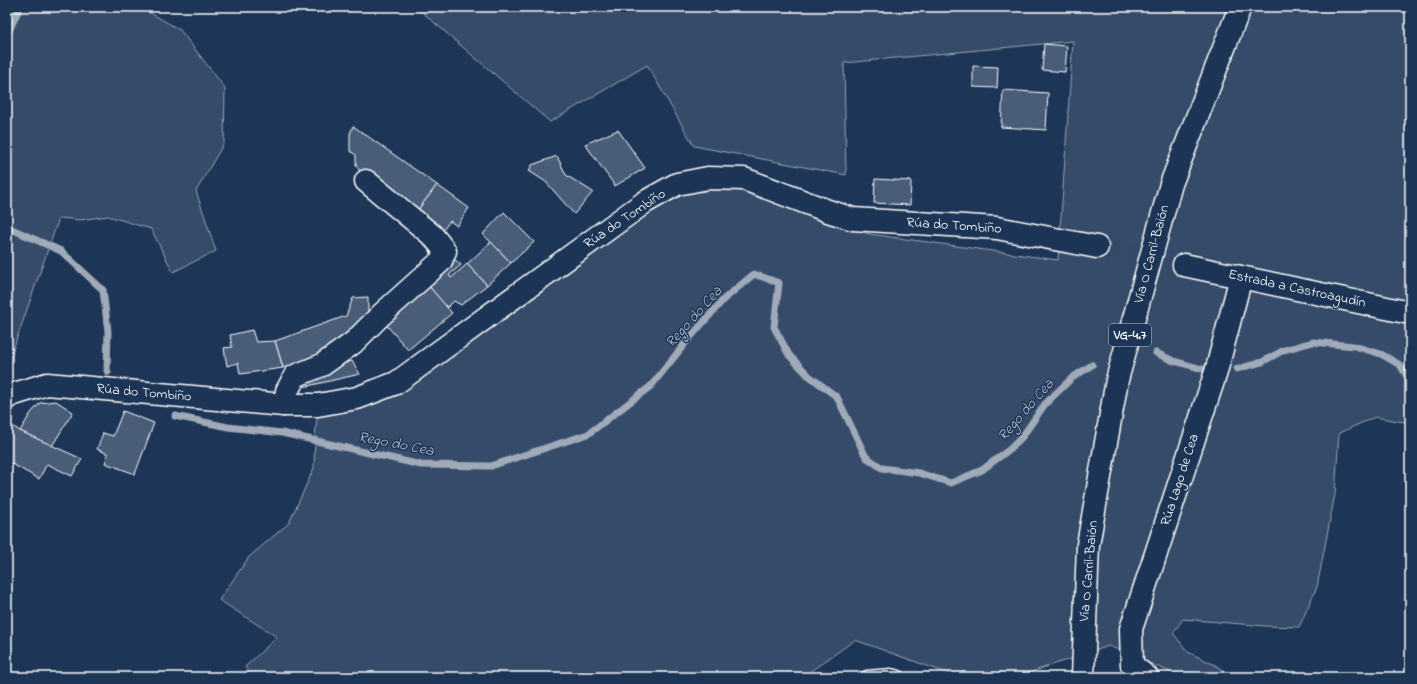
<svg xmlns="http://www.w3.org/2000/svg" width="1417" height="684" font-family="'Indie Flower',sans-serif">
<rect width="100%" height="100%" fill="#1d3557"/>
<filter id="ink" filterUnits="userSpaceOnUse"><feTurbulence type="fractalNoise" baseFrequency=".025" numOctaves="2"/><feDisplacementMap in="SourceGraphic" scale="8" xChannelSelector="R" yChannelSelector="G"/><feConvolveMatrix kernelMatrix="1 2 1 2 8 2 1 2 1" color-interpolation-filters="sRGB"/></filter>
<g filter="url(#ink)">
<!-- green -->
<g fill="#364b69" stroke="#9aa5b4">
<polygon points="7,7 140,7 180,30 225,88 224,143 196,191 216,251 173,272 151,229 108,216 80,220 59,218 10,358 7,358"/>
<polygon points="416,7 1410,7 1410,423 1375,417 1339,433 1335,494 1317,587 1299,627 1265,626 1183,619 1173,633 1188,652 1213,664 1235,677 1182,677 1109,646 1016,677 958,677 855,640 802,677 252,677 245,667 277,637 219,600 249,557 289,523 314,468 315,437 318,405 396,383 645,202 708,178 869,234 1058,260 1073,41 844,63 846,175 694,146 647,65 550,122"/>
</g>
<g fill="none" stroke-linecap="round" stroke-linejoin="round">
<!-- stream -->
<g stroke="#a0aab8" stroke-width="7">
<polyline points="7,35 20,7"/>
<polyline points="7,227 61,251 103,290 108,331 107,371 108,372"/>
<polyline points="1156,353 1174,361 1206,370"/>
<polyline points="1237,369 1262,362 1284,350 1313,342 1354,346 1381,354 1400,365 1410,381"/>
<polyline points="175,416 228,427 282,433 421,465 491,466 588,434 651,386 687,341 724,299 754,274 779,283 774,327 789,355 808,375 837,397 866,457 882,468 919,473 951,483 982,470 1010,449 1022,437 1045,404 1072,378 1092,365"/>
</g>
</g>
<!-- building -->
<g fill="#4a5d79" stroke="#fff">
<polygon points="1044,44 1067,46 1065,72 1042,70"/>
<polygon points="973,66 998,67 997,88 973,87"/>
<polygon points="1003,90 1048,93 1046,130 1001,127"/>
<polygon points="353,126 437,185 417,211 361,173 356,165 356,155 350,151 350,134"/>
<polygon points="618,130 645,168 615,186 585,144"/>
<polygon points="557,156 566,175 593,192 574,214 546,182 529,171 532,165"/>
<polygon points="875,179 911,181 910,205 874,203"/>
<polygon points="437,185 469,208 457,226 450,221 443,230 417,211"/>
<polygon points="504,212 534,242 511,263 483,234"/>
<polygon points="491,242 511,263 487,285 467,264"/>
<polygon points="452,257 461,265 449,275 451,278 467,264 487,285 461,305 454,301 447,308 427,284"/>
<polygon points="427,284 452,313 408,350 383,321"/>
<polygon points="368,297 368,311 366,321 320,356 283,368 275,341 346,316 353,298"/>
<polygon points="252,330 256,342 275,341 283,368 240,374 238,363 227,366 224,348 232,347 230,335"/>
<polygon points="352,361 360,374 299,388 301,379 324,369"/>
<polygon points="56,401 73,412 52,446 20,431 31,413 40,403"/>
<polygon points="123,411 154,423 135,474 105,463 108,454 97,449 103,433 113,436"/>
<polygon points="8,423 20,431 82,459 72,476 47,464 39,479 7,461"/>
</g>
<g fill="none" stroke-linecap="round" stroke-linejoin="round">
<!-- secondary-tunnel -->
<polyline stroke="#344968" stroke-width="22" stroke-dasharray="22 11" stroke-linecap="butt" points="1097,247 1184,265"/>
<defs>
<polyline id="lane" points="867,677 891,675 899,677"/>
<g id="street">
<polyline points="284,405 287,391 295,376 322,365 353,343 381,315 441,261 445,251 433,236 366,181"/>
<polyline points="1147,677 1132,665 1131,629 1216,372 1241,277"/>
</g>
<g id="secondary">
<polyline points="1184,265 1410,313"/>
<polyline points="7,398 11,395 47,384 284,405 318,405 357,398 396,383 645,202 677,184 708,178 744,179 828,211 853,219 997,228 1097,247"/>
</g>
<polyline id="highway" points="1083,677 1088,545 1117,380 1171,184 1240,7"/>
</defs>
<!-- lane casing -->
<use href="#lane" stroke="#fff" stroke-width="15"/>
<!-- street casing -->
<use href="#street" stroke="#fff" stroke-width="25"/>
<!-- secondary casing -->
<use href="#secondary" stroke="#fff" stroke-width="25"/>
<!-- highway casing -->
<use href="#highway" stroke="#fff" stroke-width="25"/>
<!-- lane -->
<use href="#lane" stroke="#1d3557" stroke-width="12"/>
<!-- street -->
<use href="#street" stroke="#1d3557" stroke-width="22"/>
<!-- secondary -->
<use href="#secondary" stroke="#1d3557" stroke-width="22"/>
<!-- highway -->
<use href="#highway" stroke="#1d3557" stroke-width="22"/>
</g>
</g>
<g text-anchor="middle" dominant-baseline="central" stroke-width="3" stroke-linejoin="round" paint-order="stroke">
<!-- shield labels -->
<rect fill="#1d3557" stroke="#bbc2cd" stroke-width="1" x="1109" y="324" width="42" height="22" rx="3"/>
<g font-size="13" font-weight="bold" fill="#fff">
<text x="1130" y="335">VG-4.7</text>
</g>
<!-- street labels -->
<g font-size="14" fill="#fff" stroke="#1d3557">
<text transform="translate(625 219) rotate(-34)">Rúa do Tombiño</text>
<text transform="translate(954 226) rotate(4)">Rúa do Tombiño</text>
<text transform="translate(1152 254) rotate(-75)">Vía O Carril-Baión</text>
<text transform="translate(1297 289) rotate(12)">Estrada a Castroagudín</text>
<text transform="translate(144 393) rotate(5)">Rúa do Tombiño</text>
<text transform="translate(1180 480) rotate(-72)">Rúa Lago de Cea</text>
<text transform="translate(1089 571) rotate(-85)">Vía O Carril-Baión</text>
</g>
<!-- water labels -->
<g font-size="15" font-style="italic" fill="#b8c0ca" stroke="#1d3557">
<text transform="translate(694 317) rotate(-48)">Rego do Cea</text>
<text transform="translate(1026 410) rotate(-49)">Rego do Cea</text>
<text transform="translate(396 444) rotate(11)">Rego do Cea</text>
</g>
</g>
<!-- margin -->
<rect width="1417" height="684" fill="none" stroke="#1d3557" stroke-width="24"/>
<rect x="12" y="12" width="1393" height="660" fill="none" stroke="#fff" stroke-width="1.5" filter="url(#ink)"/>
</svg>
